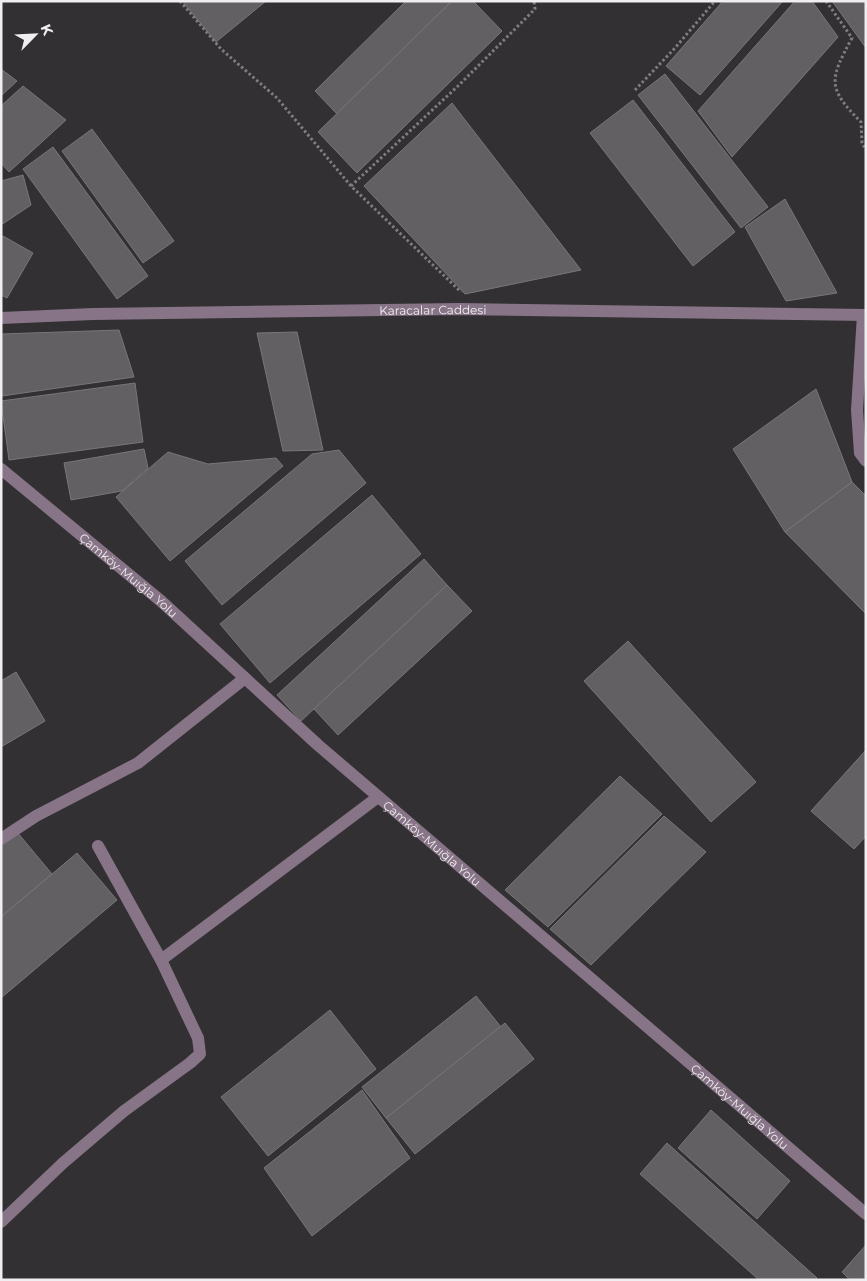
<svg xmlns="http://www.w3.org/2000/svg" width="867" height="1281" font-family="Montserrat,sans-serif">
<rect width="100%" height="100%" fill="#323032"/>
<!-- building -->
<g fill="#636063" stroke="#797679">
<polygon points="182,1 266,1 216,42"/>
<polygon points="406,1 452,1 337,114 315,91"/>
<polygon points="452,1 473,1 502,31 357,173 318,132"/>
<polygon points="723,1 783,1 700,95 666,66"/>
<polygon points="795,1 812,1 838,37 732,157 698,111"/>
<polygon points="832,1 866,1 866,48"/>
<polygon points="1,69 17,81 1,96"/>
<polygon points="665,74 768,207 741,228 638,95"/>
<polygon points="23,86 66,120 9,172 1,163 1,106"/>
<polygon points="633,100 735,232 693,266 590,133"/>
<polygon points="452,103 581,270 465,294 364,186"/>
<polygon points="92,129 174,241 143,263 62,151"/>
<polygon points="53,147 148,276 117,299 23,169"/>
<polygon points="23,175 31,205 1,225 1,181"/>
<polygon points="785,199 837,293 786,301 745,227"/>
<polygon points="3,236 33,253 7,298 1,295 1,240"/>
<polygon points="119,330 134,377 2,396 1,395 1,334"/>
<polygon points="297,332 323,450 283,451 257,333"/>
<polygon points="135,383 143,442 9,460 1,401"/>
<polygon points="816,389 852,482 785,532 733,449"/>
<polygon points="144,449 148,468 122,491 71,500 64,463"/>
<polygon points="339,450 366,483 222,605 185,561 312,454"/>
<polygon points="168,452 208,464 276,458 283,466 170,561 116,497"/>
<polygon points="852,482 866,496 866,614 785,532"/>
<polygon points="372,495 421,554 270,683 220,624"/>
<polygon points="424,559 447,585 301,721 277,695"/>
<polygon points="447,585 472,611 338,735 314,709"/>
<polygon points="628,641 756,782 711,822 584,681"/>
<polygon points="16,672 45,721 1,747 1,681"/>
<polygon points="866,750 866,836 854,849 811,811"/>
<polygon points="620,776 662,814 548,927 505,890"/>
<polygon points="664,816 706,852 591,965 550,929"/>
<polygon points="17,832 52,874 1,917 1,845"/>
<polygon points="77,853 117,900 1,998 1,917"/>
<polygon points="476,996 501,1027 386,1118 362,1087"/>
<polygon points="330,1010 376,1069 268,1156 221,1097"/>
<polygon points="505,1023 534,1059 415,1154 386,1118"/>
<polygon points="362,1090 410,1158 312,1236 264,1168"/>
<polygon points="711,1110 790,1181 757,1219 678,1148"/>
<polygon points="667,1143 817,1278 815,1280 759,1280 640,1174"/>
<polygon points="866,1245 866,1280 850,1280 842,1272"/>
</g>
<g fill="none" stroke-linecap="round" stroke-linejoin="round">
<!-- path -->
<g stroke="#7f7d7f" stroke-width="3" stroke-dasharray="2.5 2.5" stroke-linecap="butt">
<polyline points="180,1 221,49 277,98 351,186 461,292"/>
<path d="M826 1 852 38C830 79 826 87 861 122L862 143 866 150"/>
<polyline points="635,90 675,48 715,1"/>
<polyline points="351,186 458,86 535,9 534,1"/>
</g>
<!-- minor -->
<g stroke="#877487" stroke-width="12">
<polyline points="863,315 857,410 860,453 866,461"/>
<path id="s1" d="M1 318 93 314 459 309 866 315"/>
<path id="s2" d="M1 469 161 601 318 745 866 1214"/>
<polyline points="1,839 36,816 138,763 245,678"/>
<polyline points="161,960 378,797"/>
<polyline points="1,1222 63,1163 124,1111 190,1063 200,1054 198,1038 161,960 98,846"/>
</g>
</g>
<g text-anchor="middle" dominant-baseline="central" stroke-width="4.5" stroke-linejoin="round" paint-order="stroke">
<!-- street labels -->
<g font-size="12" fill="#f0eef0" stroke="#323032">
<text stroke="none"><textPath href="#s1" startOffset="432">Karacalar Caddesi</textPath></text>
<text stroke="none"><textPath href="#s2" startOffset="166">Çamköy-Muığla Yolu</textPath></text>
<text stroke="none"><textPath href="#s2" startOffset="571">Çamköy-Muığla Yolu</textPath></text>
<text stroke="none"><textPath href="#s2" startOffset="976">Çamköy-Muığla Yolu</textPath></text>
</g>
</g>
<!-- border -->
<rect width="867" height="1281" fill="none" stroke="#f0eef0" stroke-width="5"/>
<!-- north arrow -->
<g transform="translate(35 35) rotate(66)" stroke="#323032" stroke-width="4" paint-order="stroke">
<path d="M0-4L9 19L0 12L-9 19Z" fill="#f0eef0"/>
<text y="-8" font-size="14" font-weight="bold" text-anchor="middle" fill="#f0eef0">K</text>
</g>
</svg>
